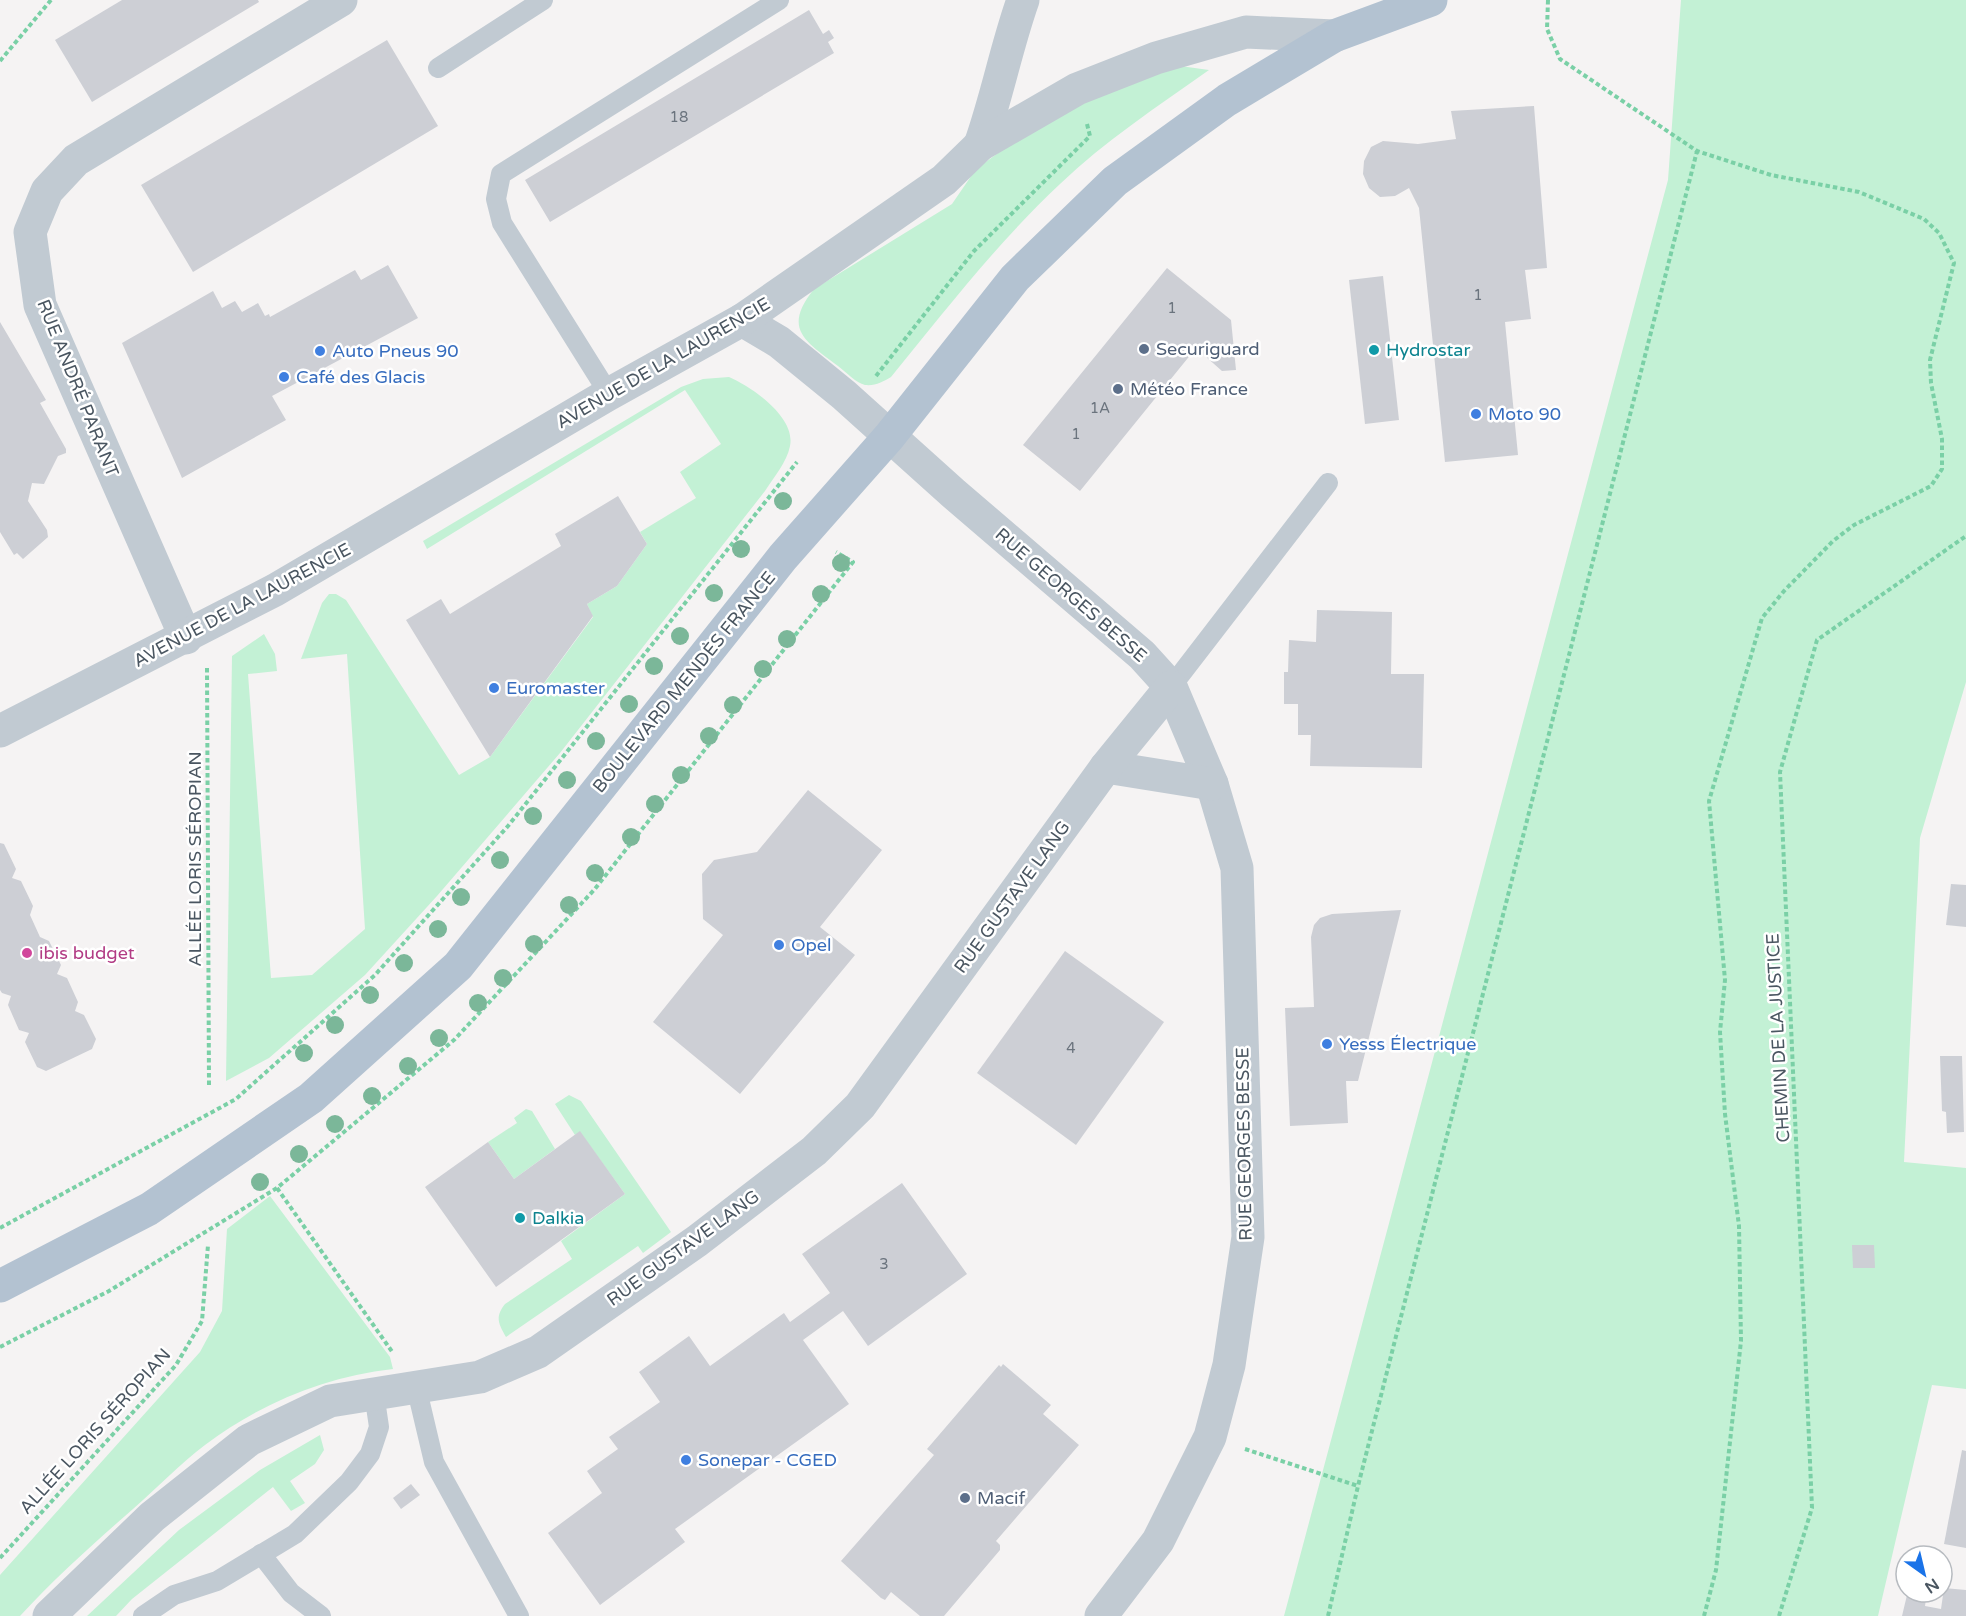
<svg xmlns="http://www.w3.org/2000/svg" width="1966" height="1616" font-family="'Varela Round',sans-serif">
<rect width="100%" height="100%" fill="#f5f3f3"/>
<!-- green -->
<g fill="#c3f1d5">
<polygon points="1681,0 1966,0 1966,682 1920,838 1904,1162 1966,1168 1966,1389 1932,1385 1878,1616 1284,1616 1668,180"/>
<path d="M1173 65 1209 70C1158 106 1105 141 1060 184 997 243 945 311 891 377 882 382 876 386 865 385 856 383 846 372 838 366 805 341 782 329 814 289L952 204 976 169 1005 148 1084 103Z"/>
<path d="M729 377C752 387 796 417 790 446 787 462 774 477 765 491L560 753 437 896 365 975 269 1058 226 1081 232 656 264 634 275 654 277 671 248 674 271 978 312 975 365 929 347 654 301 659 322 603 329 594H336L346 600 459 775 490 757 593 617 587 604 617 586 647 544 640 532 696 498 680 472 721 444 685 390 427 549 423 541 681 387 703 379Z"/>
<path d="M569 1095 581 1101 671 1232 643 1253 638 1246 506 1337C498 1323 495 1317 505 1304L572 1259 561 1241 625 1194 580 1132 575 1135 555 1104Z"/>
<polygon points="526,1109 532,1111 555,1149 514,1179 488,1142 517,1123 514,1118"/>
<path d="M270 1196 390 1357 393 1369C324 1377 261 1403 205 1445 180 1464 157 1488 133 1509 94 1543 55 1578 20 1616H0V1575L200 1352 222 1311 227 1229Z"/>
<polygon points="320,1435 324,1450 315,1464 290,1481 305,1503 291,1511 273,1487 132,1599 116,1616 87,1616 179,1530 260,1470"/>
</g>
<!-- building -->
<g fill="#cdcfd5">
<polygon points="122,0 258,0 259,2 92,102 55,40"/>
<polygon points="809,10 823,34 829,30 834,38 828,42 834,53 550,222 525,180"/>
<polygon points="387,40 438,126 193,272 141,185"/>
<polygon points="1534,106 1547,268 1525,270 1531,319 1505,322 1518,455 1445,462 1419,208 1409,188 1395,196 1380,197 1369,188 1363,174 1364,161 1371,147 1383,141 1418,144 1456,139 1451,111"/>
<polygon points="388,265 418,318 272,396 286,420 182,478 122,343 213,291 222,308 235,301 242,312 258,303 265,316 269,314 270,317 355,270 361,280"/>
<polygon points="1167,268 1231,320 1236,370 1222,371 1196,348 1080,491 1023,445"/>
<polygon points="1383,276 1399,420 1365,424 1349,280"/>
<polygon points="0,322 46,400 40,403 66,449 66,453 58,456 44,484 32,483 28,501 47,530 48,537 23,559 17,553 14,555 0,532"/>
<polygon points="618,496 647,544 617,586 587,604 593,616 490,757 406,620 441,599 450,614 561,546 555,534"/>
<polygon points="1317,610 1392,612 1391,674 1424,674 1422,768 1310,766 1311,735 1298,735 1298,704 1284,704 1284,672 1288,672 1289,640 1316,642"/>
<polygon points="808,790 882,850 820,927 855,955 740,1094 653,1022 723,935 703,919 702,874 714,860 757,852"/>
<polygon points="0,843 4,844 16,869 12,878 21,881 33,906 30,915 40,937 49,941 61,965 57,974 67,978 78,1002 75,1011 84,1015 96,1039 92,1049 46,1071 37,1067 25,1042 29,1033 19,1030 8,1005 11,996 2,993 0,990"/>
<polygon points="1951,884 1966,885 1966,927 1946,925"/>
<polygon points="1401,910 1358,1081 1346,1081 1348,1123 1290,1126 1285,1008 1314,1007 1311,937 1314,925 1320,918 1332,914"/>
<polygon points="1065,951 1164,1022 1076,1145 977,1073"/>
<polygon points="1940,1056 1962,1056 1964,1132 1947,1133 1946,1112 1942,1111"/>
<polygon points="580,1131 625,1194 496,1287 425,1187 488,1142 514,1179"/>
<polygon points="902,1183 967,1274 868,1346 843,1311 803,1340 849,1404 675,1529 685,1542 600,1605 548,1533 602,1493 587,1471 618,1449 609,1437 660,1402 639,1372 689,1336 710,1366 784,1313 790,1322 830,1293 802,1254"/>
<polygon points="1852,1245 1874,1245 1875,1268 1853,1268"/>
<polygon points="1003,1364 1051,1405 1043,1414 1079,1445 996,1541 1000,1545 1000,1550 944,1616 920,1616 891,1592 885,1600 881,1598 841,1561 934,1455 927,1449 999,1365 1001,1367"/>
<polygon points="1962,1450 1966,1451 1966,1548 1944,1544"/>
<polygon points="411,1484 420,1495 401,1509 393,1498"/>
<polygon points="1944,1588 1966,1590 1966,1616 1902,1616 1907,1595 1926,1599 1925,1606 1941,1609"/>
</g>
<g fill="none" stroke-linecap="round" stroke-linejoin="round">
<!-- path -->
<g stroke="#7ad0a6" stroke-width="4" stroke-dasharray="4.5 3" stroke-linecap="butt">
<polyline points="1548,0 1547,29 1560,59 1697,151 1771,175 1859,192 1924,219 1939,233 1954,263 1930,360 1931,383 1942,439 1942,469 1931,486 1854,525 1833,541 1784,591 1762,618 1709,801 1725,980 1720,1032 1725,1114 1739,1226 1741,1341 1716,1570 1704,1616"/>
<polyline points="0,61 51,0"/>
<polyline points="876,376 974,251 1090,136 1087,124"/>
<polyline points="207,668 209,1087"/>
<polyline points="277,1188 393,1353"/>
<polyline points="0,1228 236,1099 375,975 508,826 797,462"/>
<polyline points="0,1347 109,1291 277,1188 454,1040 594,890 853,562 836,552"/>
<polyline points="1245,1449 1358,1486"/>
<polyline points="0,1558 176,1365 202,1321 208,1245"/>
<polyline points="1328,1616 1358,1486 1697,151"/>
<polyline points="1779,1616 1812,1508 1780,772 1817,640 1966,536"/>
</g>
<!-- service -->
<g stroke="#c1cad2" stroke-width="20">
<polyline points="438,68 543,0"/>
<polyline points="609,394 502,223 496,199 501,174 779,0"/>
<polyline points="1171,687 1328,483"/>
<polyline points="416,1386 434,1462 519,1616"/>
<polyline points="261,1554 291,1593 321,1616"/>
<polyline points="143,1616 174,1595 217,1581 295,1534 349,1482 370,1454 379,1427 374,1393"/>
</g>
<!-- minor -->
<g stroke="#c1cad2" stroke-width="33">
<path d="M980 145C997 97 1006 48 1023 0"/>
<polyline points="742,320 779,342 844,395 953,493 1142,655 1171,687 1212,784 1237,868 1248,1237 1229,1365 1210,1437 1158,1541 1101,1616"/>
<polyline points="186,638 40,305 30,232 47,191 76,160 341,0"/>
<polyline points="0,731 275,590 609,394 742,320 944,180 980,145 1077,89 1156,58 1246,32 1334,36"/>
<polyline points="1106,767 1212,784"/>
<polyline points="49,1616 152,1517 249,1440 330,1401 480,1377 538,1352 697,1241 814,1151 860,1106 1106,767 1171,687"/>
</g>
<!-- primary -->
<polyline stroke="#b3c2d1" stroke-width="33" points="0,1286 149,1209 311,1098 458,966 783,557 889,437 1015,278 1115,181 1227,100 1334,36 1431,0"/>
</g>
<!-- trees -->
<g fill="#7bb799">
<circle cx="783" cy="501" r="9"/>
<circle cx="741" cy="549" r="9"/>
<circle cx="841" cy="563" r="9"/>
<circle cx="714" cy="593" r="9"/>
<circle cx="821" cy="594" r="9"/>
<circle cx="680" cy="636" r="9"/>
<circle cx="787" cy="639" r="9"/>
<circle cx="654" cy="666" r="9"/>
<circle cx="763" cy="669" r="9"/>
<circle cx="629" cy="704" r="9"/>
<circle cx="733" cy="705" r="9"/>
<circle cx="709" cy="736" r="9"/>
<circle cx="596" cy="741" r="9"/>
<circle cx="681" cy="775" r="9"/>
<circle cx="567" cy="780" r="9"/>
<circle cx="655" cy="804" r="9"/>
<circle cx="533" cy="816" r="9"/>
<circle cx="631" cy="837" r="9"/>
<circle cx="500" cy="860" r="9"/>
<circle cx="595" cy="873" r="9"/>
<circle cx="461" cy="897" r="9"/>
<circle cx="569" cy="905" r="9"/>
<circle cx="438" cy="929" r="9"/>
<circle cx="534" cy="944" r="9"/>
<circle cx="404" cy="963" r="9"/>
<circle cx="503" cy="978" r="9"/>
<circle cx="370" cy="995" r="9"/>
<circle cx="478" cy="1003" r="9"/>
<circle cx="335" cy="1025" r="9"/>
<circle cx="439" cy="1038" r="9"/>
<circle cx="304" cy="1053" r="9"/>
<circle cx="408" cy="1066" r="9"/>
<circle cx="372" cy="1096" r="9"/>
<circle cx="335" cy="1124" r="9"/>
<circle cx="299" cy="1154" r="9"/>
<circle cx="260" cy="1182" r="9"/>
</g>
<!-- markers -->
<g fill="#5c6f8a" stroke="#fff" stroke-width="2">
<circle cx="1144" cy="349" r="6"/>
<circle cx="1118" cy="389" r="6"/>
<circle cx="965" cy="1498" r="6"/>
</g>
<g fill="#0f9aa8" stroke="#fff" stroke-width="2">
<circle cx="1374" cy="350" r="6"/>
<circle cx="520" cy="1218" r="6"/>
</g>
<g fill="#3f7fe0" stroke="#fff" stroke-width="2">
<circle cx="320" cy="351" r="6"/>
<circle cx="284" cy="377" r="6"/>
<circle cx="1476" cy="414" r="6"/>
<circle cx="494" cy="688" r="6"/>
<circle cx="779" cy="945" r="6"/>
<circle cx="1327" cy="1044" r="6"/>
<circle cx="686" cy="1460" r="6"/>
</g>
<circle fill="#d1479c" stroke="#fff" stroke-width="2" cx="27" cy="953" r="6"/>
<g text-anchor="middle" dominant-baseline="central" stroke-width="5" stroke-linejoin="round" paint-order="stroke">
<!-- number labels -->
<g font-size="15" fill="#6b747e">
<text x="679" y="117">18</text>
<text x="1478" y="295">1</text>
<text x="1172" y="308">1</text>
<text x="1100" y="408">1A</text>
<text x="1076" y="434">1</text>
<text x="1071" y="1048">4</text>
<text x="884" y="1264">3</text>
</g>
<!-- service labels -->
<g font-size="18" fill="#4e5e75" stroke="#fff" text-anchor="start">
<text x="1156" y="349">Securiguard</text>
<text x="1130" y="389">Météo France</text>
<text x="977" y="1498">Macif</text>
</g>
<!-- culture labels -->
<g font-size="18" fill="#0d838f" stroke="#fff" text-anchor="start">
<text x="1386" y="350">Hydrostar</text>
<text x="532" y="1218">Dalkia</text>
</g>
<!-- shop labels -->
<g font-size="18" fill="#366cbe" stroke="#fff" text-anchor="start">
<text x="332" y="351">Auto Pneus 90</text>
<text x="296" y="377">Café des Glacis</text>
<text x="1488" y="414">Moto 90</text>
<text x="506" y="688">Euromaster</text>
<text x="791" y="945">Opel</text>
<text x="1339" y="1044">Yesss Électrique</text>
<text x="698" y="1460">Sonepar - CGED</text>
</g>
<!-- street labels -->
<g font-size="18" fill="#4a5661" stroke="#fff">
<text transform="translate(663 363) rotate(-30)">AVENUE DE LA LAURENCIE</text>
<text transform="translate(78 388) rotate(68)">RUE ANDRÉ PARANT</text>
<text transform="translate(1071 595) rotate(41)">RUE GEORGES BESSE</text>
<text transform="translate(242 605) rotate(-28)">AVENUE DE LA LAURENCIE</text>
<text transform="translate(684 682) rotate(-51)">BOULEVARD MENDÈS FRANCE</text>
<text transform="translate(195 859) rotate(-90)">ALLÉE LORIS SÉROPIAN</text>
<text transform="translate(1012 897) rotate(-54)">RUE GUSTAVE LANG</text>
<text transform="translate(1778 1038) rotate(-93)">CHEMIN DE LA JUSTICE</text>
<text transform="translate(1244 1144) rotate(-91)">RUE GEORGES BESSE</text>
<text transform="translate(683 1248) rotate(-36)">RUE GUSTAVE LANG</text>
<text transform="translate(95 1431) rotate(-48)">ALLÉE LORIS SÉROPIAN</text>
</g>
<!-- hotel labels -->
<g font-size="18" fill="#b23c85" stroke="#fff" text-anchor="start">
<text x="39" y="953">ibis budget</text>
</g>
</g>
<!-- north arrow -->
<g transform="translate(1924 1574) rotate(146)"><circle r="28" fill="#ffffff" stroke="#b7bbc0" stroke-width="1.5"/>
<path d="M0-4.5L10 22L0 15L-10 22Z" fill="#1a73e8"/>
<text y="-9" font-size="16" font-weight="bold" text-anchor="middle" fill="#4a5661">N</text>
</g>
</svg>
